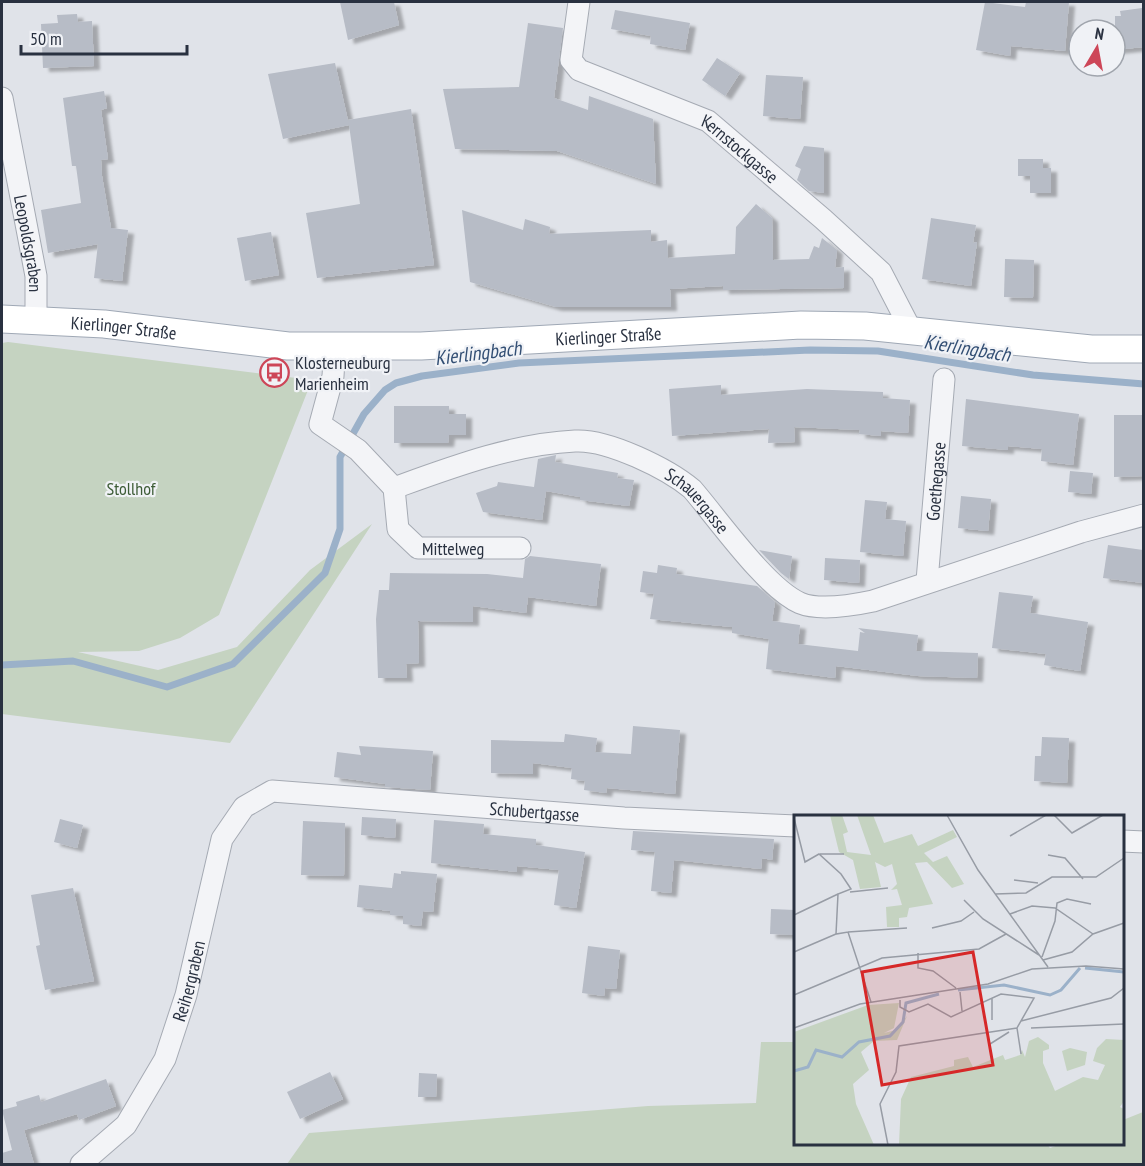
<svg xmlns="http://www.w3.org/2000/svg" width="1145" height="1166" font-family="'PT Sans Narrow',sans-serif">
<defs>
<filter id="shadow"><feDropShadow dx="6" dy="4" stdDeviation="1.5" flood-color="#0004"/></filter>
</defs>
<rect width="100%" height="100%" fill="#e0e3e9"/>
<!-- green -->
<g fill="#c5d3c1">
<polygon points="8,342 312,380 219,615 180,638 139,651 78,652 158,670 237,647 310,570 372,524 230,743 2,714 2,343"/>
<polygon points="761,1042 795,1042 796,1144 1047,1144 1050,1148 1061,1144 1122,1144 1123,1120 1143,1112 1143,1164 287,1164 309,1133 648,1106 756,1103"/>
</g>
<g fill="none" stroke-linecap="round" stroke-linejoin="round">
<!-- stream -->
<polyline stroke="#9bb1c9" stroke-width="7" points="2,665 73,661 167,687 233,664 325,573 340,529 340,457 364,414 385,390 396,383 422,376 519,363 810,350 878,351 1033,375 1144,384"/>
</g>
<!-- building -->
<g fill="#b7bcc6" filter="url(#shadow)">
<polygon points="340,2 394,2 399,25 348,40"/>
<polygon points="985,2 1025,7 1026,2 1069,2 1065,51 1011,46 1010,56 976,50"/>
<polygon points="1142,8 1143,47 1115,50 1115,16 1121,16 1120,11"/>
<polygon points="615,10 690,23 685,50 650,44 651,36 611,29"/>
<polygon points="77,14 78,22 92,21 94,66 43,68 41,24 58,23 57,15"/>
<polygon points="528,23 563,28 554,98 588,110 589,96 653,119 656,184 557,151 455,149 443,89 519,87"/>
<polygon points="717,58 740,73 725,96 702,80"/>
<polygon points="335,63 349,125 348,120 411,109 434,265 317,278 306,213 360,204 349,125 283,139 268,74"/>
<polygon points="766,75 803,77 800,119 763,116"/>
<polygon points="104,91 107,108 101,110 108,159 101,160 102,176 111,228 128,230 122,281 94,278 98,244 48,253 41,210 81,203 76,166 72,166 63,98"/>
<polygon points="804,146 824,148 824,193 809,191 797,180 801,169 795,166"/>
<polygon points="1018,159 1043,159 1043,168 1051,168 1051,193 1030,193 1030,176 1018,176"/>
<polygon points="756,204 772,218 773,260 809,259 814,246 819,248 822,238 837,250 835,268 844,267 844,288 723,290 723,286 670,289 671,307 556,307 470,282 462,210 523,230 525,219 550,227 549,234 651,230 651,242 667,240 668,258 735,254 736,227"/>
<polygon points="931,218 976,225 973,243 977,242 971,286 922,279"/>
<polygon points="271,232 279,275 245,281 237,238"/>
<polygon points="1005,259 1034,260 1033,298 1004,297"/>
<polygon points="721,385 721,395 807,389 883,392 883,398 910,400 908,433 881,431 881,436 859,434 860,430 794,427 795,442 768,443 769,429 672,436 669,389"/>
<polygon points="966,399 1079,414 1073,465 1041,461 1042,449 1008,446 1008,450 962,446"/>
<polygon points="394,406 449,406 449,414 466,414 466,435 449,435 448,443 394,443"/>
<polygon points="1114,415 1143,415 1143,476 1114,477"/>
<polygon points="556,455 555,462 618,473 617,478 634,480 629,506 580,500 580,497 546,491 542,520 483,512 476,493 497,486 498,482 534,487 538,459"/>
<polygon points="1070,471 1093,473 1091,494 1068,492"/>
<polygon points="961,496 991,499 988,531 958,528"/>
<polygon points="865,500 887,502 885,519 906,521 903,556 860,552"/>
<polygon points="1108,545 1143,550 1143,583 1103,578"/>
<polygon points="759,550 792,556 789,579 781,573"/>
<polygon points="530,556 601,564 596,606 528,597 526,613 473,606 473,622 418,621 419,663 406,664 407,678 378,678 376,619 379,590 389,590 390,573 487,574 523,578 525,559"/>
<polygon points="825,558 860,560 859,583 824,580"/>
<polygon points="658,565 677,568 676,574 757,586 775,602 772,621 800,625 798,644 858,651 860,632 865,633 858,628 918,635 916,651 978,653 977,678 918,676 836,666 835,678 766,669 769,639 732,633 732,627 650,619 654,594 640,592 643,571 657,573"/>
<polygon points="999,592 1033,596 1030,613 1088,622 1080,671 1044,665 1046,654 992,648"/>
<polygon points="633,726 680,730 675,794 607,788 606,793 584,790 585,781 571,779 572,768 533,763 533,774 491,773 491,740 564,742 565,734 597,738 595,752 631,754"/>
<polygon points="1042,737 1069,738 1067,783 1034,781 1035,756 1041,756"/>
<polygon points="359,746 433,751 430,790 385,787 385,784 334,777 337,752 361,755"/>
<polygon points="362,817 396,819 395,838 361,835"/>
<polygon points="60,819 83,825 77,848 54,842"/>
<polygon points="434,820 484,824 483,834 536,839 536,845 585,852 576,908 554,905 559,870 517,866 517,872 431,863"/>
<polygon points="303,821 345,823 344,876 301,875"/>
<polygon points="633,831 774,839 772,860 762,858 761,869 674,860 671,893 651,891 655,852 631,850"/>
<polygon points="401,871 437,874 433,912 423,911 421,926 403,924 403,916 390,915 390,911 357,907 359,885 392,888 394,873 401,874"/>
<polygon points="73,888 94,981 45,990 36,946 40,945 31,895"/>
<polygon points="771,909 795,910 795,935 770,934"/>
<polygon points="588,946 620,950 616,989 605,988 604,996 582,993"/>
<polygon points="330,1072 343,1099 300,1119 287,1092"/>
<polygon points="419,1073 437,1074 436,1097 418,1097"/>
<polygon points="106,1079 116,1106 79,1120 77,1114 24,1130 34,1164 2,1164 2,1153 12,1150 2,1110 17,1106 16,1102 39,1095 41,1102"/>
</g>
<g fill="none" stroke-linecap="round" stroke-linejoin="round">
<defs>
<g id="minor">
<path id="s1" d="M579 2 571 60 579 70 708 121 823 219 881 272 911 330"/>
<path id="s2" d="M2 98 36 276V320"/>
<path id="s3" d="M335 346 333 376 320 424 358 450 394 488C452 467 513 444 575 441 608 439 668 469 692 489 718 519 766 588 800 603 819 611 854 605 873 601L1081 532 1144 515"/>
<path id="s4" d="M394 488 398 529 418 548H520"/>
<path id="s5" d="M927 581 944 379"/>
<polyline points="1122,841 1144,842"/>
<path id="s6" d="M81 1164 126 1125 165 1059 186 995 222 839 244 807 272 791 624 818 796 826"/>
</g>
<g id="major">
<path id="s7" d="M2 319 104 324 288 346H421L801 325 865 326 1091 349H1144"/>
</g>
</defs>
<!-- minor casing -->
<use href="#minor" stroke="#a5aab3" stroke-width="23"/>
<!-- major casing -->
<use href="#major" stroke="#9fa8b5" stroke-width="29"/>
<!-- minor -->
<use href="#minor" stroke="#f3f4f7" stroke-width="21"/>
<!-- major -->
<use href="#major" stroke="#fff" stroke-width="27"/>
</g>
<!-- icons -->
<defs>
<symbol id="bus-ring" viewBox="-11 -11 22 22"><circle r="9.5" fill="#f0f2f6" stroke="#cd4658" stroke-width="1.5"/><path d="M-5-6H5V4H4V6H2V4H-2V6H-4V4H-5ZM-3.5-4V0h7V-4ZM-3.5 1.2v1.5H-2V1.2ZM2 1.2v1.5H3.5V1.2Z" fill="#cd4658"/></symbol>
</defs>
<g fill-rule="evenodd">
<use href="#bus-ring" x="258" y="356" width="33" height="33"/>
</g>
<g text-anchor="middle" dominant-baseline="central" stroke-width="4.5" stroke-linejoin="round" paint-order="stroke">
<!-- street labels -->
<g font-size="18" fill="#293140" stroke="#f0f2f6">
<text stroke="none"><textPath href="#s1" startOffset="252">Kernstockgasse</textPath></text>
<text stroke="none"><textPath href="#s2" startOffset="148">Leopoldsgraben</textPath></text>
<text stroke="none"><textPath href="#s7" startOffset="122">Kierlinger Straße</textPath></text>
<text stroke="none"><textPath href="#s7" startOffset="608">Kierlinger Straße</textPath></text>
<text stroke="none"><textPath href="#s5" startOffset="100">Goethegasse</textPath></text>
<text stroke="none"><textPath href="#s3" startOffset="506">Schauergasse</textPath></text>
<text stroke="none"><textPath href="#s4" startOffset="104">Mittelweg</textPath></text>
<text stroke="none"><textPath href="#s6" startOffset="698">Schubertgasse</textPath></text>
<text stroke="none"><textPath href="#s6" startOffset="218">Reihergraben</textPath></text>
</g>
<!-- poi labels -->
<g font-size="18" fill="#293140" stroke="#f0f2f6" text-anchor="start">
<text x="295" y="362">Klosterneuburg<tspan x="295" dy="21">Marienheim</tspan></text>
</g>
<!-- park labels -->
<g font-size="18" fill="#3d5c36" stroke="#f0f2f6">
<text x="131" y="488">Stollhof</text>
</g>
<!-- water labels -->
<g font-size="20" font-style="italic" fill="#334f74" stroke="#f0f2f6">
<text transform="translate(967 348) rotate(9)">Kierlingbach</text>
<text transform="translate(478 353) rotate(-7)">Kierlingbach</text>
</g>
</g>
<!-- overview -->
<g transform="translate(794 815)">
<rect width="330" height="330" fill="#e0e3e9"/>
<path d="M36 0H48L54 17 49 19 53 37 77 40 63 0H79L90 28 118 19 124 31 159 15 163 22 130 38 139 47 153 41 170 69 158 73 133 47 121 48 139 89 115 93 113 102 105 103V112H93L92 92 108 90 103 74 97 75 103 69 98 49 91 52 81 47 87 72 66 74 59 45 45 37ZM105 188 100 213 90 218 102 215 113 201 103 225 80 226 67 237 75 255 59 269 62 289 80 330H0V217L74 190ZM244 222 255 230V234L249 236V248L261 276 289 262 304 265 311 250 299 246 303 233 312 224 330 225V286L326 292 330 294V330H105L107 284 117 262 160 251V245L174 242 179 252 209 240 211 245 226 240 228 235 231 242 235 226ZM276 233 293 237 291 250 273 256 268 236Z" fill="#c5d3c1"/>
<path fill="none" stroke="#9bb1c9" stroke-width="3" d="M291 153 330 157M164 175 210 170 256 180 267 175 286 153M0 256 14 252 22 235 48 242 65 227 96 221 109 207 112 188 145 179"/>
<path fill="none" stroke="#979ca5" stroke-width="1.5" d="M153 0 184 55 254 152M260 0 278 18 309 0M0 3 11 47 25 39 47 59 57 74 44 79 42 119 54 117 77 187M216 21 252 0M26 39H50M254 40 271 43 289 64M220 65 244 68M56 77 94 73M201 79 232 78 258 62H302L330 43M170 85 189 104 245 140M216 99 238 91 261 93 299 119M0 100 44 79M138 113 167 106 180 97M54 117 113 113M0 137 42 119M124 138V153L139 156 162 173M248 142 261 106 263 88 273 84 297 89M249 145 278 137 299 119 330 108M166 177 168 196M0 180 88 143 185 134 212 119M198 183V205M106 185V192L115 197 134 189 157 202 207 179 240 183 223 213 227 239M227 206 317 183 330 173M0 213 66 189 194 169 238 154 292 151 330 154M237 213 330 209M196 229 215 217M94 330 86 289 102 257 105 231 223 213"/>
<path fill="#d62828" fill-opacity="0.15" stroke="#d62828" stroke-width="3" d="M179 137 199 250 88 270 68 157Z"/>
<rect width="330" height="330" fill="none" stroke="#293140" stroke-width="3"/>
</g>
<!-- border -->
<rect width="1145" height="1166" fill="none" stroke="#293140" stroke-width="6"/>
<!-- north arrow -->
<g transform="translate(1097 48) rotate(10)"><circle r="28" fill="#f0f2f6" stroke="#a0a5ad" stroke-width="1.5"/>
<path d="M0-4.5L10 22L0 15L-10 22Z" fill="#cd4658"/>
<text y="-9" font-size="16" font-weight="bold" text-anchor="middle" fill="#293140">N</text>
</g>
<!-- scale -->
<path d="M21 45v9h166v-9" fill="none" stroke="#293140" stroke-width="3"/>
<text x="30" y="45" font-size="18" fill="#293140" stroke="#f0f2f6" stroke-width="4.5" paint-order="stroke">50 m</text>
</svg>
